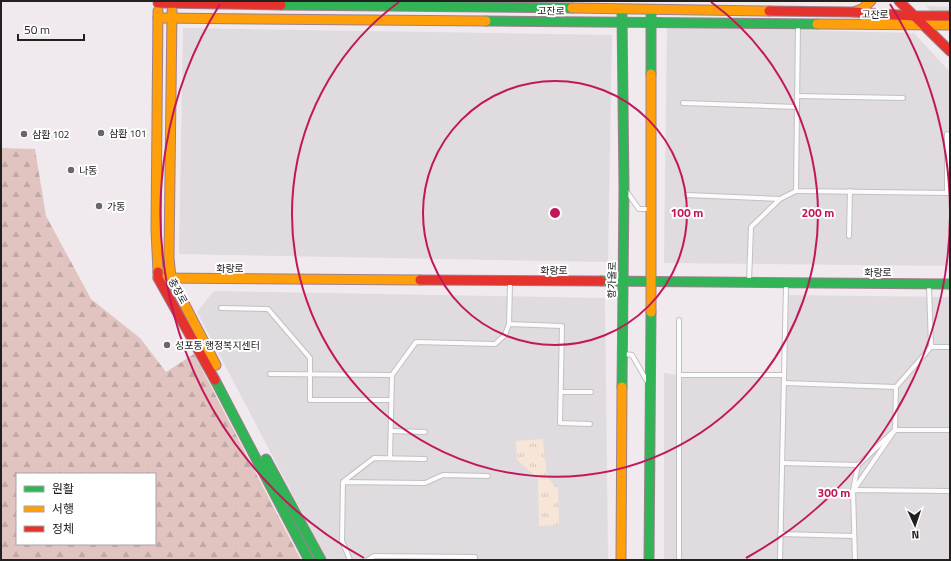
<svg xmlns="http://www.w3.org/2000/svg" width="951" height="561" font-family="'Titillium Web','Noto Sans KR',sans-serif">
<defs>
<pattern id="forest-firs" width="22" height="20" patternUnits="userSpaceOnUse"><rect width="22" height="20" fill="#e1c3c0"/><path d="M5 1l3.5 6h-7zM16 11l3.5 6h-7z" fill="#c1a7a5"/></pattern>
<pattern id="park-tufts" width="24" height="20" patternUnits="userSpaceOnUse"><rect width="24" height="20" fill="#f7e6d7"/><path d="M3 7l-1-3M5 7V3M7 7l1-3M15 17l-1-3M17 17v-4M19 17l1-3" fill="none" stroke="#d3c5b8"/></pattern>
</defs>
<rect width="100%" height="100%" fill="#f0eaef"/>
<!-- residential -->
<g fill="#dfdbdf">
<polygon points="667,27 914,33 950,72 950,266 664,263"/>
<polygon points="183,28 612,35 608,262 179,254"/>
<polygon points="214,291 605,298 608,560 327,560 197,312"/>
<polygon points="786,295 950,297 950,560 664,560 664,373 679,375 784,372"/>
</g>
<!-- forest -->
<path fill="url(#forest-firs)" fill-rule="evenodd" d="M1 148 35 149 46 216 91 299 140 338 166 372 194 354 301 560H1ZM17 474H155V544H17Z"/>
<!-- park -->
<g fill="url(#park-tufts)">
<polygon points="675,1 862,1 859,3"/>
<polygon points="543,439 547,477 558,489 559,525 539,526 538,478 517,460 516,441"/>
</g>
<!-- parking -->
<polygon fill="#dedcde" points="926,6 950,7 950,31 944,25"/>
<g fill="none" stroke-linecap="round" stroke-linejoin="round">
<defs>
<g id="lane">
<polyline points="798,25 796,191 950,193"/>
<polyline points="797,96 903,98"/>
<polyline points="683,103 797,107"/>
<polyline points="627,192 639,209 649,209"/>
<polyline points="947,193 947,134"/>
<polyline points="687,195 780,199"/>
<polyline points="849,236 850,191"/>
<polyline points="749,282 751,227 780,199 796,191"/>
<polyline points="929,286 931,347 950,347"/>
<polyline points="221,308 268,309 310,358 310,400 391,400"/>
<polyline points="509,324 562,326 560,423 590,424"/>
<polyline points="625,354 632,355 647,381"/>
<polyline points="270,374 392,375"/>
<polyline points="679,375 784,375"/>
<polyline points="784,383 896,387 895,430 858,465 853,490"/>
<polyline points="896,387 931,347"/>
<polyline points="561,392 591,392"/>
<polyline points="391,431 425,432"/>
<polyline points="390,458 392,375 416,342 495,344 505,335 509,324 510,283"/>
<polyline points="782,463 858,465"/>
<polyline points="344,481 374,458 425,459"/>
<polyline points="855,488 895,430 950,430"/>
<polyline points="780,534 854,536"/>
<polyline points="350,560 342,541 343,482 425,483 443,475 488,476"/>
<polyline points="368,560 374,556 475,557 475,560"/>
<polyline points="679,560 679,320"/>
<polyline points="780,560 786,285"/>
<polyline points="855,560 853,490 950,491"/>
</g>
<g id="fast">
<polyline points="281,5 572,8"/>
<polyline points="622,14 624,188 622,387"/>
<polyline points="651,15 651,74"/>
<polyline points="486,21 817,24"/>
<polyline points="601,281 950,284"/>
<polyline points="215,380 309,560"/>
<polyline points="266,459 321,560"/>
<polyline points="649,560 651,312"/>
</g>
<g id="slow">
<polyline points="572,8 769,11"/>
<polyline points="172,11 169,257 171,278 216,365"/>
<polyline points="854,12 862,9 871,1"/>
<polyline points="158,18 486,21"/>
<polyline points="817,24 950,25"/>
<polyline points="158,272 156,230 158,11"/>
<polyline points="158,278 420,280"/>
<polyline points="651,312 651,74"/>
<polyline points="621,560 622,387"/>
</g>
<g id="jam">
<polyline points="899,1 950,51"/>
<polyline points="158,3 281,5"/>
<polyline points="769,11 853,12 914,16 950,16"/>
<polyline points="158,272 158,278 215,380"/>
<polyline points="420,280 601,281"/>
</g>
</defs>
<!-- lane casing -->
<use href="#lane" stroke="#c3c0c2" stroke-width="6"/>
<!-- fast casing -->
<use href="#fast" stroke="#9c808d" stroke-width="11"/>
<!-- slow casing -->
<use href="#slow" stroke="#9c808d" stroke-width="11"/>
<!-- jam casing -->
<use href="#jam" stroke="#9c808d" stroke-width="11"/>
<!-- lane -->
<use href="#lane" stroke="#fdfcfd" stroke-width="4"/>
<!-- fast -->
<use href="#fast" stroke="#30b455" stroke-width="9"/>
<!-- slow -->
<use href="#slow" stroke="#ff9f0a" stroke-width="9"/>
<!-- jam -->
<use href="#jam" stroke="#e5322d" stroke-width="9"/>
</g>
<!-- distance rings -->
<g fill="none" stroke="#c2185b" stroke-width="2">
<circle cx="555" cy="213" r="132"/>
<path d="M711 2A263 263 0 1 1 399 2"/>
<path d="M950 216A395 395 0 0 1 746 558M364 558A395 395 0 0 1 220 4M890 4A395 395 0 0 1 950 210"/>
</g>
<!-- markers -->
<g fill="#696769" stroke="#fff" stroke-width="1.5">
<circle cx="101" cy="133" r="4"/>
<circle cx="24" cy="134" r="4"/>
<circle cx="71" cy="170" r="4"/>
<circle cx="99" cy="206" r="4"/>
<circle cx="167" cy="345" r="4"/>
</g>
<g text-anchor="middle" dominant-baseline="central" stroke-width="4" stroke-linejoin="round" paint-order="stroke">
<!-- street labels -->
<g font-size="10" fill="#212121" stroke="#fff">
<text transform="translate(551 11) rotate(1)">고잔로</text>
<text x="875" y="14">고잔로</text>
<text x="230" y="268">화랑로</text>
<text x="554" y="270">화랑로</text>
<text x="878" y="272">화랑로</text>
<text transform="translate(612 280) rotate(-89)">항가울로</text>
<text transform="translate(178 291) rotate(61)">충장로</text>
</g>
<!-- poi labels -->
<g font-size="10" fill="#212121" stroke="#fff" text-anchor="start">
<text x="109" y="133">삼환 101</text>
<text x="32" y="134">삼환 102</text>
<text x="79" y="170">나동</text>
<text x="107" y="206">가동</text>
<text x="175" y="345">성포동 행정복지센터</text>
</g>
</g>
<circle cx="555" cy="213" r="6" fill="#c2185b" stroke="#fff" stroke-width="2"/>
<g font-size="12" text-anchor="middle" font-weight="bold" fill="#c2185b" stroke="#fff" stroke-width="4" stroke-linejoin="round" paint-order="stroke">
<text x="687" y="217">100 m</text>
<text x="818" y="217">200 m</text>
<text x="834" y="497">300 m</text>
</g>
<!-- border -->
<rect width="951" height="561" fill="none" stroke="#212121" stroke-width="4"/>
<!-- legend -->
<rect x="16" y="473" width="140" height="72" fill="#ffffff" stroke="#a6a6a6"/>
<rect x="24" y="486" width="20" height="6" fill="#30b455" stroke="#a6a6a6"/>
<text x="52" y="493" font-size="12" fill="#212121">원활</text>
<rect x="24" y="506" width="20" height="6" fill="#ff9f0a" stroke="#a6a6a6"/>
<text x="52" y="513" font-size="12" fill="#212121">서행</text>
<rect x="24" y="526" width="20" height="6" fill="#e5322d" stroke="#a6a6a6"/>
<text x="52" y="533" font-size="12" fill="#212121">정체</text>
<!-- north arrow -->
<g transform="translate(915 525) rotate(177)" stroke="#ffffff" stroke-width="3" paint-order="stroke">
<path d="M0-3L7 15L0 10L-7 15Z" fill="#212121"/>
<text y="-6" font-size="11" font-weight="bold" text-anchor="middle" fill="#212121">N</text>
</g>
<!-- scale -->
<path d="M18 34v6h66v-6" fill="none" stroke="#212121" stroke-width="2"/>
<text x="24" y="34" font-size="12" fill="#212121" stroke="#ffffff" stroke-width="3" paint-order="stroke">50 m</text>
</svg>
